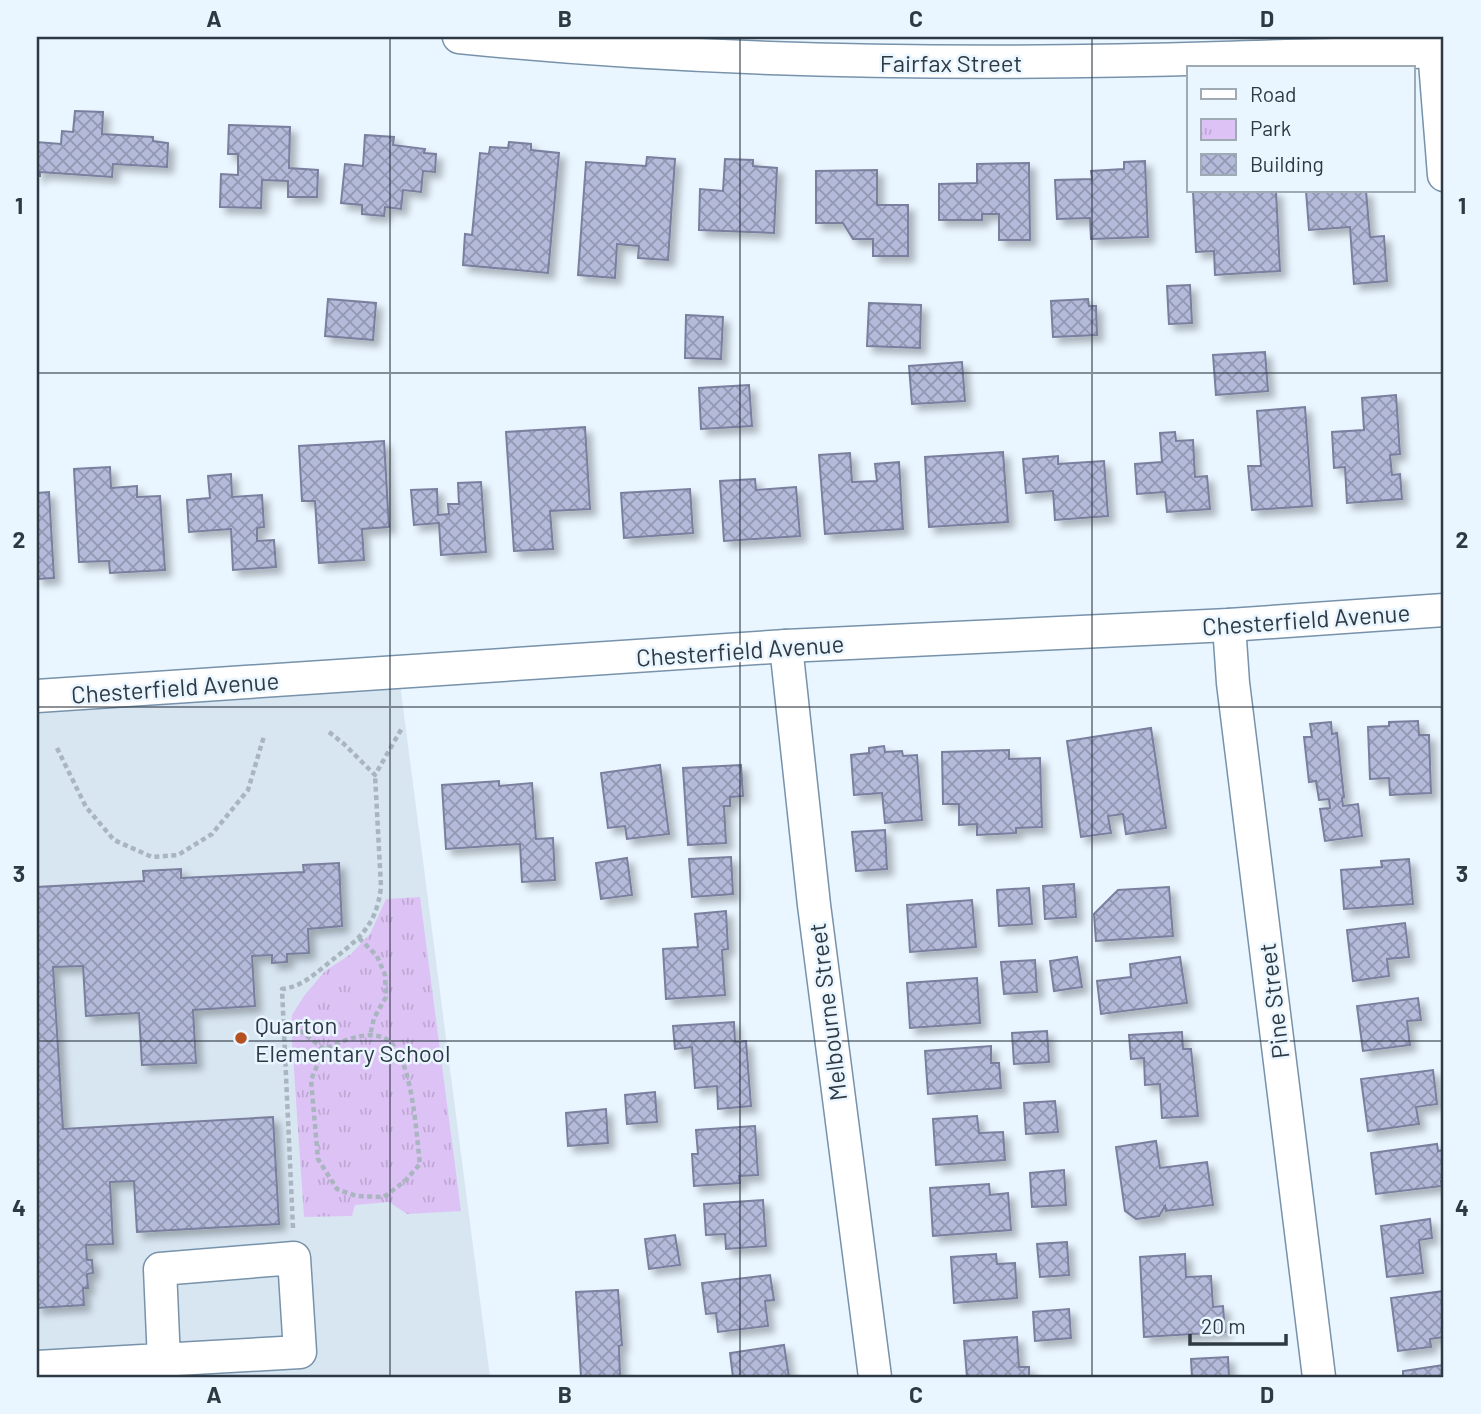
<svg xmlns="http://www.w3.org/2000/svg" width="1481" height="1414" font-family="Barlow,sans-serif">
<defs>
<pattern id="park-tufts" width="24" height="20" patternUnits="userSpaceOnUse" patternTransform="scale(1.75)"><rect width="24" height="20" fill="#ddc3f5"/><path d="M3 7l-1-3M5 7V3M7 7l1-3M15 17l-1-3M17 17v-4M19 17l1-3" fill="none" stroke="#bea8d3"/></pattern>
<pattern id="building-cross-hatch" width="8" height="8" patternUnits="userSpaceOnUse" patternTransform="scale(1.75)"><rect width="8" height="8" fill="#b3bada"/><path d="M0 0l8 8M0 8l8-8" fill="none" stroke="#9298b2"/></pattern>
<filter id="shadow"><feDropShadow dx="6" dy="6" stdDeviation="3.5" flood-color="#0004"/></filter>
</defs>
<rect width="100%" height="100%" fill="#e9f5ff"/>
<!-- built -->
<polygon fill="#d8e6f2" points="399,676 490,1377 37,1377 37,698"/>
<!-- park -->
<polygon fill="url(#park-tufts)" points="420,897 461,1211 407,1214 389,1202 355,1205 352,1216 304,1217 291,1027 292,1015 304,996 325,971 351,954 370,934 386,899"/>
<!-- building -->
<g fill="url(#building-cross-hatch)" stroke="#797f9d" stroke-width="2" filter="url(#shadow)">
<polygon points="75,111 103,112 102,134 153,137 153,141 168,143 167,167 113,164 112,177 40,172 40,176 37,176 37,142 61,144 62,131 73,132"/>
<polygon points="229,125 290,127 289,168 318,170 317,197 288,197 288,181 262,180 261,208 220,207 221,174 238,175 238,154 228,154"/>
<polygon points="365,135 394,137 393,145 425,149 424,153 436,154 435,172 423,171 421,192 403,190 401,209 385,207 384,216 362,214 362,205 341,203 345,164 363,166"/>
<polygon points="509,142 531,144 531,150 559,153 548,273 463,265 465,234 472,235 480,153 489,154 490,147 508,148"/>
<polygon points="647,157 675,159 668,260 638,258 639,246 617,244 615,278 578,275 586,162 646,166"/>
<polygon points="725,159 753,160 753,166 777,168 774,233 699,230 700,189 723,191"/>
<polygon points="1145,161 1148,237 1091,239 1090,218 1057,219 1055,180 1092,179 1091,171 1124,169 1124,162"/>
<polygon points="1029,163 1030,240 999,240 999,214 982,214 982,220 939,220 939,184 977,183 977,164"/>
<polygon points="877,170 877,205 908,205 908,256 873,256 873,239 853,239 843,223 816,223 816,171"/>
<polygon points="1193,191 1276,191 1280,271 1215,275 1214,251 1196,252"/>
<polygon points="1306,191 1366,191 1370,237 1384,236 1387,281 1354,284 1350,227 1309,230"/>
<polygon points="1190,285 1192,323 1169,324 1167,286"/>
<polygon points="328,299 376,303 373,340 325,336"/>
<polygon points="1088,299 1089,306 1096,306 1097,335 1053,337 1051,301"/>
<polygon points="869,303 921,305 920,348 867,346"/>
<polygon points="686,315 723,317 721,359 685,358"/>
<polygon points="1265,352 1268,391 1216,395 1213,355"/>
<polygon points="962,362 965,401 912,404 909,366"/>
<polygon points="749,385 752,426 701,429 699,388"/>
<polygon points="1396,395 1400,454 1390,455 1392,475 1400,474 1402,499 1347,503 1345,467 1334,468 1332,432 1364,430 1362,398"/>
<polygon points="1305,407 1312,506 1252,510 1248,466 1261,466 1257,411"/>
<polygon points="585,427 590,509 550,511 553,549 514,551 506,432"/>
<polygon points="1175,432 1176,441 1193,440 1195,477 1207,476 1210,509 1167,512 1165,492 1137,494 1135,464 1162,462 1160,433"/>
<polygon points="384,441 389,527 362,529 364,560 319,563 315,501 302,501 299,446"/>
<polygon points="1003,452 1008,522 929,527 925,457"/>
<polygon points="850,453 852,482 877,481 875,464 899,462 903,529 825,534 819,455"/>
<polygon points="1058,456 1058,464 1104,461 1108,516 1055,520 1053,491 1026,493 1023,459"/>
<polygon points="110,467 111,488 137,486 137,497 160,496 165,570 110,573 109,561 79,562 74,469"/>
<polygon points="231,474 232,497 262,495 264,527 257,528 257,541 274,540 276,567 233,570 231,529 189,532 187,500 210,498 208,476"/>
<polygon points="755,479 756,490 796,487 800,536 724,541 720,481"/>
<polygon points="481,482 486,552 441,555 439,523 414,525 411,490 437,489 438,515 449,514 448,504 459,504 458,483"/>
<polygon points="690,489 693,533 624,538 621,493"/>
<polygon points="49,492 54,578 37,579 37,493"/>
<polygon points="1418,721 1419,735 1429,735 1431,793 1390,795 1389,778 1370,779 1368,727 1389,726 1389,722"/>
<polygon points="1331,722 1332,734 1337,733 1344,797 1342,798 1343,806 1358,804 1362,836 1325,841 1320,809 1330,808 1329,799 1319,800 1316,781 1309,782 1304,737 1312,737 1310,724"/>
<polygon points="1151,728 1166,828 1126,834 1123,814 1108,816 1111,833 1081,837 1067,741"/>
<polygon points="884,746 885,752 902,751 903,756 917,755 922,820 885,823 882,793 854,795 851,755 869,753 869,748"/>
<polygon points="1009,750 1009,759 1040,758 1042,827 1016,828 1016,833 977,835 977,824 959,825 959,804 943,804 942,752"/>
<polygon points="660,765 669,834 627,839 625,826 608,828 601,773"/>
<polygon points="741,765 743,796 730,797 730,806 724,806 726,843 688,845 683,768"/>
<polygon points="499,781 499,786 532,783 536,839 553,838 555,880 522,882 520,844 446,849 442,785"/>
<polygon points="885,830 887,869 856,871 852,832"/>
<polygon points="731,857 733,894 692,897 689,859"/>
<polygon points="627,858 632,895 601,899 596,863"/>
<polygon points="1409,859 1413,904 1344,909 1341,870 1382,867 1381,861"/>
<polygon points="339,863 342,926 308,929 309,953 287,954 287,962 272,963 272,955 252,956 255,1006 193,1010 196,1063 142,1065 139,1013 86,1016 83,966 53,967 63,1129 273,1117 279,1224 137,1232 134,1181 110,1182 113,1244 86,1245 87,1260 92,1260 93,1273 87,1274 88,1288 83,1288 84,1305 37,1308 37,887 144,881 143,871 181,869 181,878 304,872 303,865"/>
<polygon points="1074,884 1076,917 1045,919 1043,886"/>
<polygon points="1169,887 1173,936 1096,941 1094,914 1118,890"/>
<polygon points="1029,888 1032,924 999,926 997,890"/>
<polygon points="972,900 976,947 910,952 907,905"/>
<polygon points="726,911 728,949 722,950 725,995 666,999 663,949 698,947 695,914"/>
<polygon points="1405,923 1409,957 1387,959 1389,976 1353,981 1347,930"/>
<polygon points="1077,957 1082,987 1054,991 1050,961"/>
<polygon points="1180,957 1187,1003 1101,1014 1097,981 1131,977 1130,964"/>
<polygon points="1035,960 1037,992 1004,994 1001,962"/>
<polygon points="977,978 980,1023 910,1028 907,983"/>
<polygon points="1418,998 1421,1020 1407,1021 1410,1045 1363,1051 1357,1006"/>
<polygon points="734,1022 735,1042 746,1041 751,1106 718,1109 717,1086 695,1088 692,1047 675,1049 673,1026"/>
<polygon points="1047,1031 1049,1062 1014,1064 1012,1033"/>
<polygon points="1182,1032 1183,1049 1191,1049 1198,1116 1162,1118 1160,1084 1145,1085 1144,1058 1131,1059 1129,1035"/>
<polygon points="991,1046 991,1063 999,1063 1001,1088 928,1094 925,1051"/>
<polygon points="1433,1070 1437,1104 1416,1107 1419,1124 1368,1131 1361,1079"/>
<polygon points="655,1092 657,1122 627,1124 625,1095"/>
<polygon points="1055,1101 1058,1132 1026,1134 1024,1103"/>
<polygon points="606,1109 608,1143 568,1146 566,1113"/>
<polygon points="977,1116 979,1133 1003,1132 1005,1160 936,1165 933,1119"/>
<polygon points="755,1126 758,1175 739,1176 740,1183 694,1186 692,1154 698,1154 696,1130"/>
<polygon points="1156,1141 1160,1168 1207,1162 1213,1205 1166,1211 1165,1206 1159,1216 1136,1219 1125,1211 1116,1147"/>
<polygon points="1437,1144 1438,1151 1444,1150 1444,1180 1441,1181 1442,1186 1376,1194 1371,1153"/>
<polygon points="1064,1170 1066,1205 1032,1207 1030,1173"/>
<polygon points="989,1184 990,1195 1008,1193 1011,1230 933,1236 930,1188"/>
<polygon points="763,1200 766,1246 726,1249 725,1234 706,1235 704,1204"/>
<polygon points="1430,1219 1432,1238 1419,1240 1423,1273 1387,1277 1381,1226"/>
<polygon points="675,1235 680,1265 649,1269 645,1239"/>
<polygon points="1067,1242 1069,1275 1040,1277 1037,1244"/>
<polygon points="996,1254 997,1264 1015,1263 1017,1298 954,1303 951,1257"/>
<polygon points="1185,1254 1186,1277 1211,1276 1213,1307 1223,1306 1225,1332 1144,1337 1140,1257"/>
<polygon points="770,1275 774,1300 765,1301 768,1326 718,1332 716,1313 706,1314 702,1283"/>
<polygon points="618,1290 622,1345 619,1346 620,1377 581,1377 576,1292"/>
<polygon points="1444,1291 1444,1337 1430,1339 1431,1347 1398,1351 1391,1298"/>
<polygon points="1069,1309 1071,1338 1035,1341 1033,1312"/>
<polygon points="1017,1337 1019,1367 1029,1367 1029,1377 967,1377 964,1341"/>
<polygon points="784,1345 789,1377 733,1377 730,1353"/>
<polygon points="1228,1357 1229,1377 1192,1377 1191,1359"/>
<polygon points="1444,1365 1444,1377 1403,1377 1403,1371"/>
</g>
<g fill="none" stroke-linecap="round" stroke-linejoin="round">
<defs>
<g id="minor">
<path d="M459 37C713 63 967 66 1222 58 1296 55 1370 56 1444 50"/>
<polyline points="1433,37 1444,175"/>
<polyline points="1229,625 1233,683 1319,1377"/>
<polyline points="786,646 814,905 875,1377"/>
<polyline points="37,696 786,646 1229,625 1444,610"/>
<polyline points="37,1367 300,1352 294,1258 160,1269 164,1361"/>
</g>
</defs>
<!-- minor casing -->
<use href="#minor" stroke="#7792aa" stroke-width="35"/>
<!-- path -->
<g stroke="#a9b5bf" stroke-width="4.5" stroke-dasharray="5 3.5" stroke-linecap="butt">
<polyline points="329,732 344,744 375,775 402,728"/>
<polyline points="57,748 86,807 114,840 152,857 178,855 212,834 248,790 264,736"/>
<polyline points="359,938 377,956 385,975 386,997 374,1018 370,1036"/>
<path d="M283 1028 299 1030 324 1049C341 1042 363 1031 382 1037 413 1047 416 1136 420 1164L405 1181 384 1197 356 1196 337 1189 318 1159 311 1080 324 1049"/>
<path d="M293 1228 282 989C300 987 311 977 325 966 355 941 376 930 381 887L375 775"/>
</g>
<!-- minor -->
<use href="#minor" stroke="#fff" stroke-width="32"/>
</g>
<!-- grid -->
<path fill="none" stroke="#2e3943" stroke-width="2" stroke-opacity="0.55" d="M390 37V1377M740 37V1377M1092 37V1377M37 373H1444M37 707H1444M37 1041H1444"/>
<!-- markers -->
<circle fill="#b55021" stroke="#e9f5ff" stroke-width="2.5" cx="241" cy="1038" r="7"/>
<g text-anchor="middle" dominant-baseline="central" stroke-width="5" stroke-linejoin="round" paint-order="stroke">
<!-- street labels -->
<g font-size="24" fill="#2e3943" stroke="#e9f5ff">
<text x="951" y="62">Fairfax Street</text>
<text transform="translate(1306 619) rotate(-4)">Chesterfield Avenue</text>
<text transform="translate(740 650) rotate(-4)">Chesterfield Avenue</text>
<text transform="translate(175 687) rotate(-4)">Chesterfield Avenue</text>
<text transform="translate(1273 1001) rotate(-97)">Pine Street</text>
<text transform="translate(827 1012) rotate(-97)">Melbourne Street</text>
</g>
<!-- poi labels -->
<g font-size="24" fill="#2e3943" stroke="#e9f5ff" text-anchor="start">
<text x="255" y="1024">Quarton<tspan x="255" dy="28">Elementary School</tspan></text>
</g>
</g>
<!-- border -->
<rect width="1481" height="1414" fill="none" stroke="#e9f5ff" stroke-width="77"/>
<!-- legend -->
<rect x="1187" y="66" width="228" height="126" fill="#e9f5ff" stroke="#9eaab4" stroke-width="2"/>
<rect x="1201" y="89" width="35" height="10" fill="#ffffff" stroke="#9eaab4" stroke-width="2"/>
<text x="1250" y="102" font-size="21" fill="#2e3943">Road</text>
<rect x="1201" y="119" width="35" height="21" fill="url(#park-tufts)" stroke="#9eaab4" stroke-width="2"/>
<text x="1250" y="136" font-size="21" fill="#2e3943">Park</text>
<rect x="1201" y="154" width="35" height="21" fill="url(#building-cross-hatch)" stroke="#9eaab4" stroke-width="2"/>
<text x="1250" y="172" font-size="21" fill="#2e3943">Building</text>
<!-- scale -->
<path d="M1190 1334v10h96v-10" fill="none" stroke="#2e3943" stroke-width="3.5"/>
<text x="1201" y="1334" font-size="21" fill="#2e3943" stroke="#e9f5ff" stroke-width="5" paint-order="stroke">20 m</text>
<rect x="38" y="38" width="1404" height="1338" fill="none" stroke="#2e3943" stroke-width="2.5"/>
<g font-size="23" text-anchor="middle" font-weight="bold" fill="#2e3943">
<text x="214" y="27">A</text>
<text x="565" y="27">B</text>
<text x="916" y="27">C</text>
<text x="1267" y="27">D</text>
<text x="19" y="214">1</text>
<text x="1462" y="214">1</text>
<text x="19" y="548">2</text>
<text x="1462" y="548">2</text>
<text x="19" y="882">3</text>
<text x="1462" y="882">3</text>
<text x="19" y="1216">4</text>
<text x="1462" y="1216">4</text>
<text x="214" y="1403">A</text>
<text x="565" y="1403">B</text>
<text x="916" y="1403">C</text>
<text x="1267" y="1403">D</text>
</g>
</svg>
